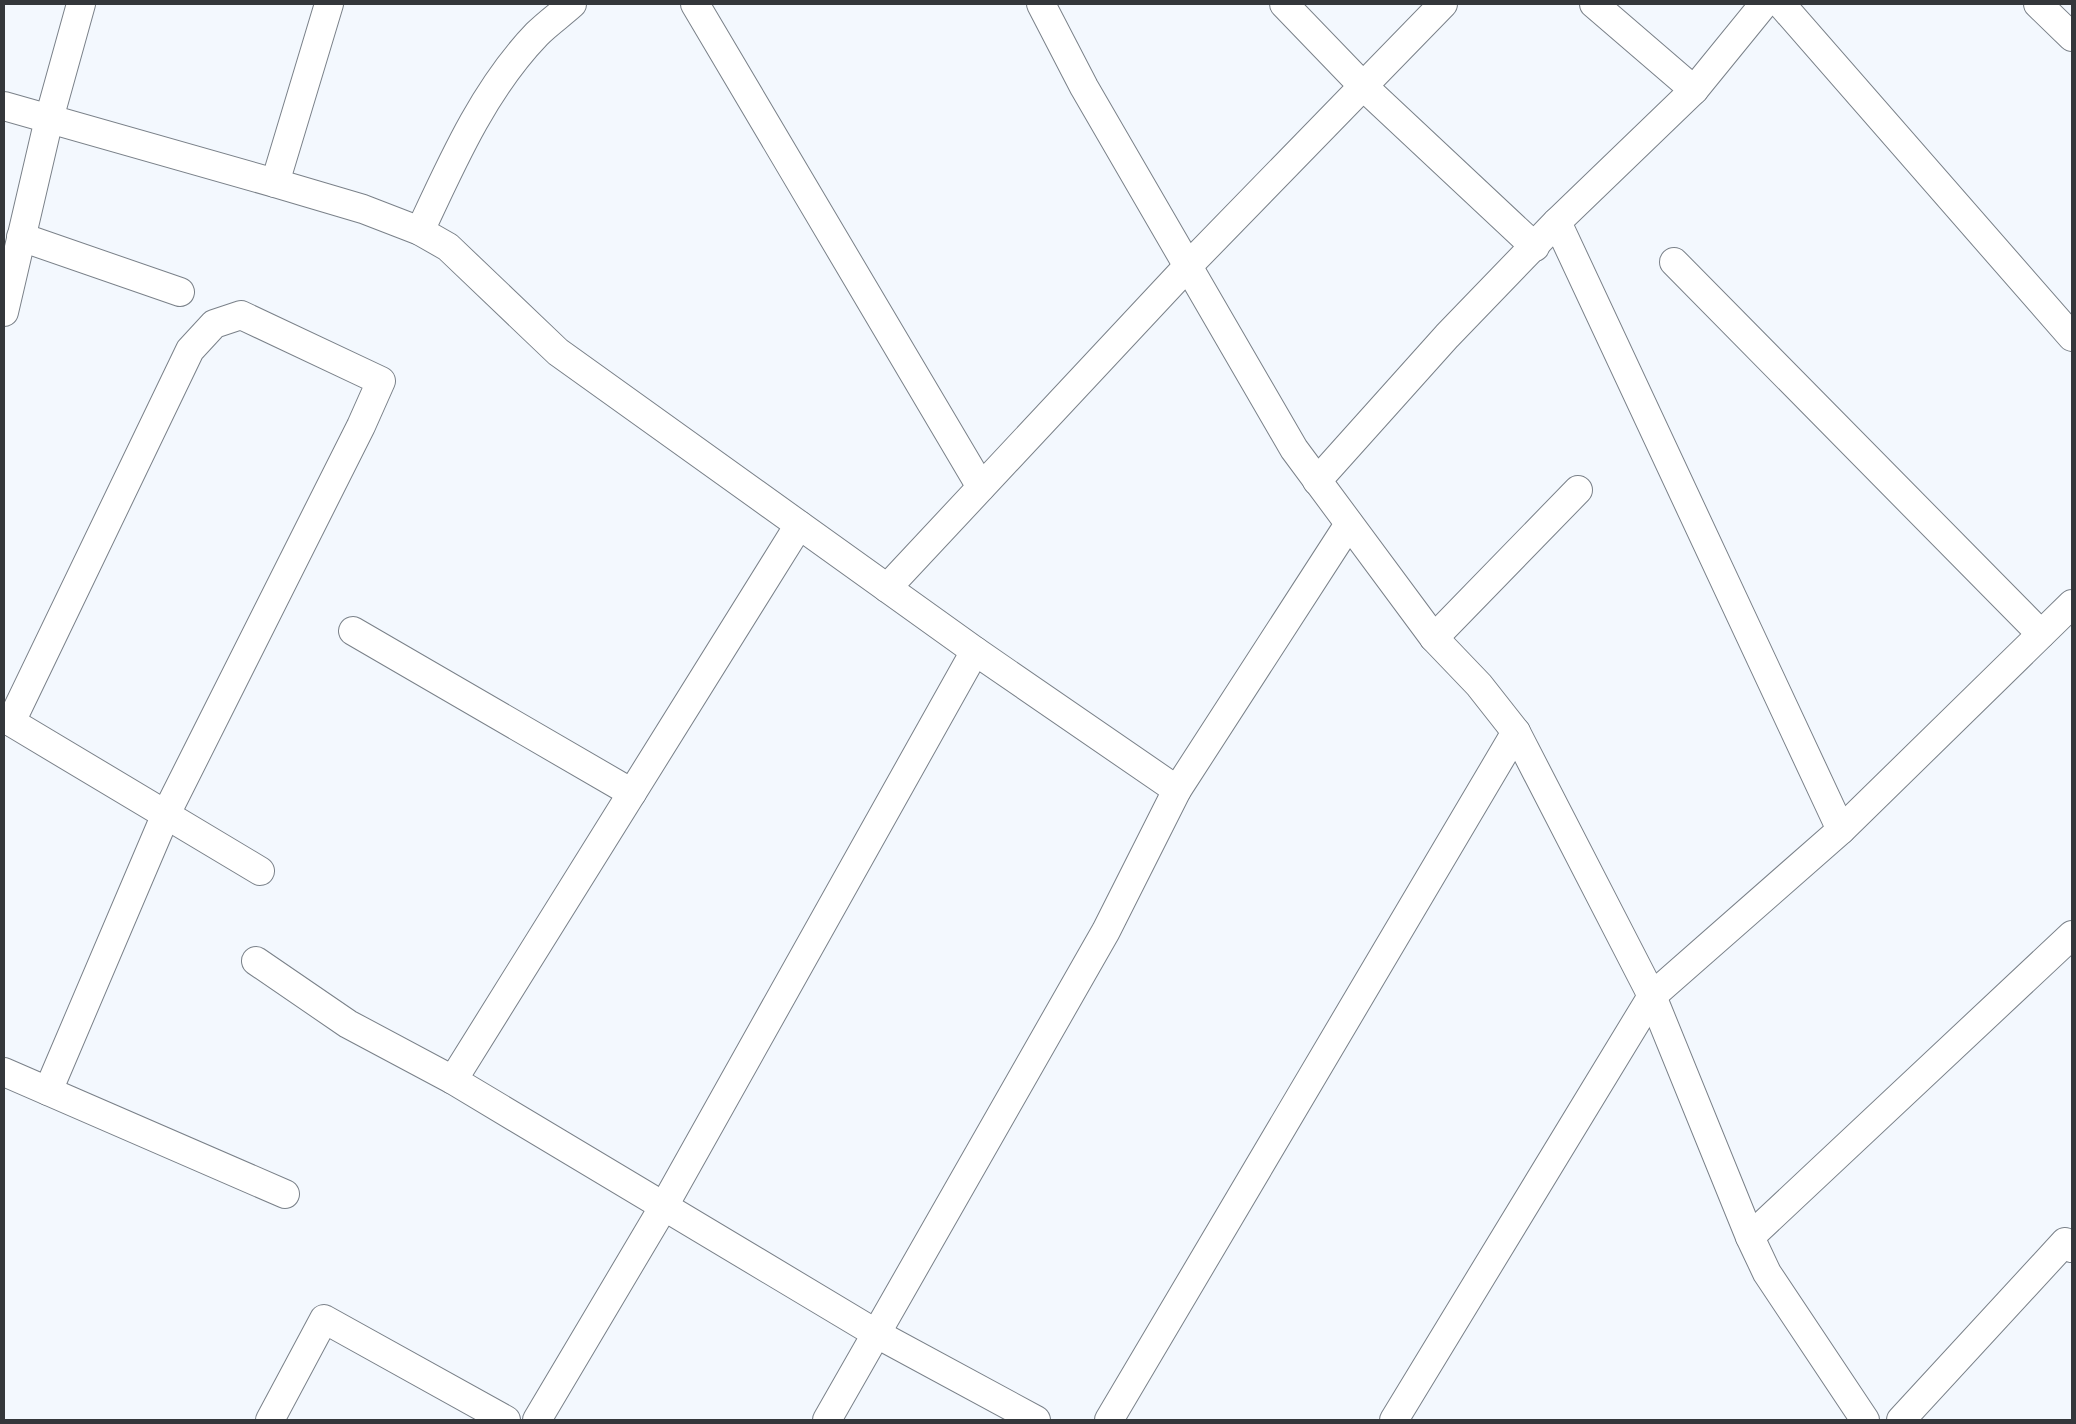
<svg xmlns="http://www.w3.org/2000/svg" width="2076" height="1424" font-family="'Roboto Condensed',sans-serif">
<rect width="100%" height="100%" fill="#f3f8fe"/>
<g fill="none" stroke-linecap="round" stroke-linejoin="round">
<defs>
<g id="minor">
<polyline points="695,4 981,487"/>
<polyline points="1284,4 1363,86 1535,247"/>
<polyline points="1594,4 1694,90"/>
<polyline points="1781,4 2072,337"/>
<polyline points="2038,4 2072,37"/>
<polyline points="4,106 275,183 363,209 420,231 448,247 558,352 975,651 1177,790 1106,931 827,1420"/>
<polyline points="275,183 329,4"/>
<polyline points="1557,222 1841,830"/>
<path d="M420 231C452 162 484 89 537 34 548 23 561 14 572 4"/>
<polyline points="21,237 180,292"/>
<polyline points="1674,262 2041,634"/>
<polyline points="4,312 49,119 81,4"/>
<polyline points="1317,481 1447,336 1557,222 1694,90 1764,4"/>
<polyline points="799,525 453,1080 877,1334 1036,1420"/>
<polyline points="887,588 1188,266 1443,4"/>
<polyline points="353,631 632,793"/>
<polyline points="1434,638 1578,490"/>
<polyline points="4,720 11,722 260,871"/>
<polyline points="11,722 190,350 214,324 241,315 381,381 361,426 166,814 48,1091"/>
<polyline points="1177,790 1349,524"/>
<polyline points="256,961 348,1024 453,1080"/>
<polyline points="4,1072 285,1194"/>
<polyline points="1750,1237 2072,935"/>
<polyline points="270,1420 324,1319 506,1420"/>
<polyline points="537,1420 664,1206 975,651"/>
<polyline points="1109,1420 1516,732"/>
<polyline points="1394,1420 1652,996 1841,830 2072,604"/>
<polyline points="1901,1420 2065,1242 2072,1248"/>
</g>
<polyline id="tertiary" points="1041,4 1084,87 1294,449 1434,638 1479,685 1516,732 1652,996 1750,1237 1767,1273 1865,1420"/>
</defs>
<!-- minor casing -->
<use href="#minor" stroke="#7a8189" stroke-width="30"/>
<!-- tertiary casing -->
<use href="#tertiary" stroke="#7a8189" stroke-width="30"/>
<!-- minor -->
<use href="#minor" stroke="#fff" stroke-width="28"/>
<!-- tertiary -->
<use href="#tertiary" stroke="#fff" stroke-width="28"/>
</g>
<!-- border -->
<rect width="2076" height="1424" fill="none" stroke="#34373b" stroke-width="10"/>
</svg>
